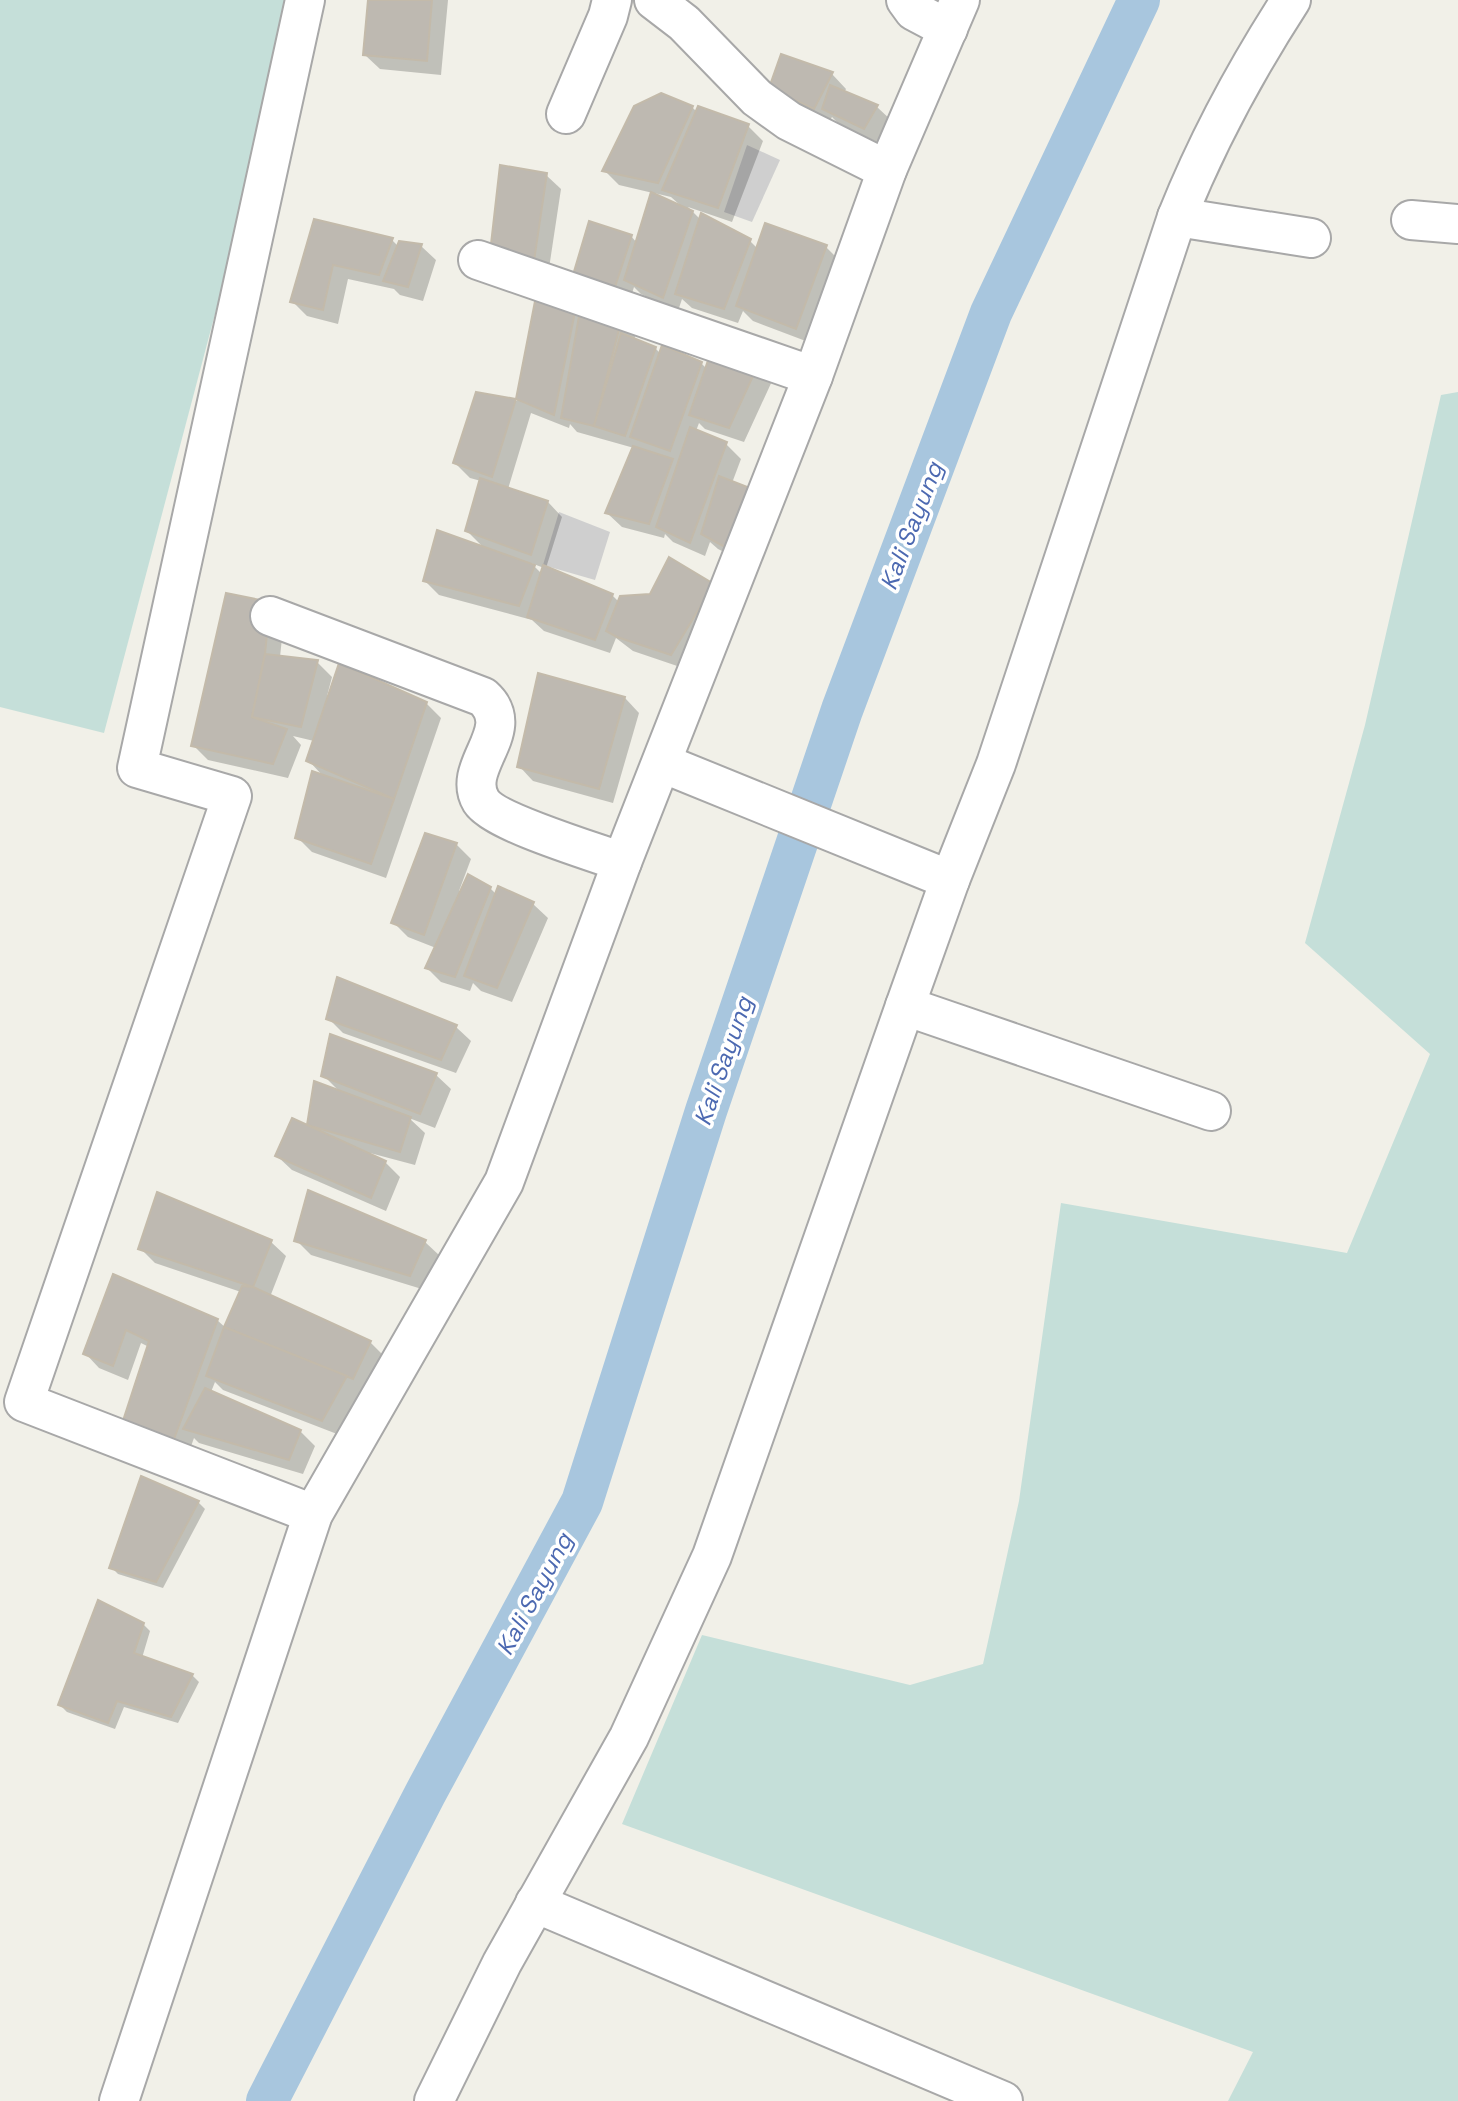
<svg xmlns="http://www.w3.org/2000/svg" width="1458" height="2101" font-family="'Space Grotesk',sans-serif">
<rect width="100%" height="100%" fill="#f1f0e8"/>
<!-- religious -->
<g fill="#cfcfcf">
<polygon points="747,145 780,160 752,222 724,212"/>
<polygon points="559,512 610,532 595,580 543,565"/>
</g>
<!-- wetland -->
<g fill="#c5dfd9">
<polygon points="0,0 288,0 242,212 104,733 0,707"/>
<polygon points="1458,392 1458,2101 1228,2101 1253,2052 622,1824 702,1635 910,1685 983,1664 1019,1501 1061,1203 1347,1253 1430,1054 1305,943 1365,725 1441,395"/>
</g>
<!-- shadow -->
<g fill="#0003" fill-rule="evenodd">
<polygon points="370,0 448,0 441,75 380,69 365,55"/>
<polygon points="832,74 846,89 844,93 877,107 892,121 879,143 839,124 832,117 829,122 771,88"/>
<path d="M661 95 692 107 697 112 748 126 763 141 732 222 688 207 701 220 750 241 758 249 826 247 841 262 811 343 753 321 743 311 738 323 692 308 682 299 678 311 641 294 634 287 629 303 590 289 631 236 637 243 653 193 619 185 604 170ZM654 193 671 197 681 206 653 194Z"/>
<polygon points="546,175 561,189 548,275 506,267"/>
<polygon points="316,221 392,240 399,247 421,246 436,260 423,301 400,295 394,289 348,279 338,324 307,316 292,301"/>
<path d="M537 298 636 334 634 340 655 348 661 354 701 363 707 369 714 348 773 379 744 442 705 429 699 423 696 431 726 444 741 459 732 483 740 560 718 549 710 542 705 556 673 542 665 534 664 538 622 527 607 513 634 448 577 432 570 424 569 428 531 413 508 489 548 502 562 517 546 568 612 595 619 602 621 597 727 600 686 669 633 651 616 638 610 653 544 631 532 620 439 595 425 581 485 549 467 531 481 481 470 478 455 463 477 394 517 401ZM531 563 544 568 542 574Z"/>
<polygon points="227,595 284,619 280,657 317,662 332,677 327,696 426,703 441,718 386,878 312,852 297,837 323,776 308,760 314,741 293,736 301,745 288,778 208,760 193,745"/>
<polygon points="625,698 639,713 613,803 533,781 519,766"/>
<polygon points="456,844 471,859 459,891 490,888 497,895 499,888 533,904 548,918 512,1002 481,991 473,983 470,991 441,982 427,968 436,948 408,937 393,922"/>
<polygon points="328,1018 456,1027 471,1041 456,1073 343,1033"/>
<polygon points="323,1075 436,1075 451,1089 435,1128 409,1118 425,1133 415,1165 370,1153 369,1155 385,1162 400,1177 386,1211 292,1170 277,1156 308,1128 316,1083 340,1092"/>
<polygon points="296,1240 425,1242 440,1256 425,1290 311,1255"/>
<polygon points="271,1242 286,1256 270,1297 370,1342 385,1357 337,1434 223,1390 215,1382 211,1392 300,1431 315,1446 303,1474 199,1443 194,1438 185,1463 137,1445 149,1347 141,1343 128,1380 99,1368 85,1353 114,1277 217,1320 227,1329 241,1292 155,1263 140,1248"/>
<polygon points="198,1502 205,1509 163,1588 118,1574 111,1567"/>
<polygon points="143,1624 150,1631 142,1658 192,1675 199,1682 178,1723 124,1707 115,1729 67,1712 60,1705"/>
</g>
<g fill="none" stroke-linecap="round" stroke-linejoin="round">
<!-- canal -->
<polyline stroke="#a8c6de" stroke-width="42" points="267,2101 425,1794 582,1502 706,1111 842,710 991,313 1139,0"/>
</g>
<!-- building -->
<g fill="#beb9b1" stroke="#c3baaa" stroke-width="2">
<polygon points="368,0 432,0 427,61 363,55"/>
<polygon points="781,54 833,72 814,109 769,88"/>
<polygon points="830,85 878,105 864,129 822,109"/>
<polygon points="661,93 693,106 658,183 602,171 634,106"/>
<polygon points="698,106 749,124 718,208 662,190"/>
<polygon points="500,165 547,173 534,261 490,253"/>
<polygon points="651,192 693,211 663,298 624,280"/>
<polygon points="701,213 751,239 724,309 675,294"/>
<polygon points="314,219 393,238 379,275 333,265 323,310 290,302"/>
<polygon points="589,221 632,235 614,290 573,275"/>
<polygon points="765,223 827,245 796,329 736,306"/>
<polygon points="399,241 422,244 408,287 383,281"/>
<polygon points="536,296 576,307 554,415 516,399"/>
<polygon points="581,305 622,318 594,426 561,418"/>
<polygon points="621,333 656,347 625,436 594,426"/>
<polygon points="662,345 702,362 670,451 630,437"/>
<polygon points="713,346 759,363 729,428 689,415"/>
<polygon points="476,392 516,399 492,477 453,463"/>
<polygon points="690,427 727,442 690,543 656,527"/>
<polygon points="633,446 673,459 649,524 605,513"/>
<polygon points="719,476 750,488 725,547 701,534"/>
<polygon points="480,478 548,501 531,555 465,531"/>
<polygon points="437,530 535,565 519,606 423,581"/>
<polygon points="669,557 714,584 671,655 617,637 606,631 620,596 650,594"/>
<polygon points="543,565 613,594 595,640 527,617"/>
<polygon points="226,593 270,602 265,654 252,717 287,729 273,764 191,746"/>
<polygon points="265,654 318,660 301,727 252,717"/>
<polygon points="339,663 427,702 394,799 306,761"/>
<polygon points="538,673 625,697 599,789 517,767"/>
<polygon points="312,771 394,799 371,864 295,838"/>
<polygon points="425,833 457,843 424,935 391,923"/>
<polygon points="468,874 491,887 455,977 425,968"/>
<polygon points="498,886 534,902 497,988 464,976"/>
<polygon points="337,977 457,1025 441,1060 326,1019"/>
<polygon points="330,1034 437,1073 420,1114 321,1076"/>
<polygon points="314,1081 411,1117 400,1152 307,1125"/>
<polygon points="292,1118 386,1161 371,1198 275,1156"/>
<polygon points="308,1190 426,1240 410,1276 294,1241"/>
<polygon points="157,1192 272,1240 253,1287 138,1249"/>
<polygon points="113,1274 218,1319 170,1450 120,1430 149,1341 126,1330 113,1366 83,1354"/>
<polygon points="242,1286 253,1287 371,1341 353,1379 224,1327"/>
<polygon points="224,1327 347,1376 322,1421 206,1376"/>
<polygon points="205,1388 301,1430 289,1460 183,1429"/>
<polygon points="141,1476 199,1501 156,1582 109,1568"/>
<polygon points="98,1600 144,1623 134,1653 193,1674 171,1717 117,1701 108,1723 58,1705"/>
</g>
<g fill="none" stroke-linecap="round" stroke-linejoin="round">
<defs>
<g id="minor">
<polyline points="305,0 137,768 232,796 24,1402 313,1514"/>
<polyline points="654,0 684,23 757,98 789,121 887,170"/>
<polyline points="906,0 914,11 948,29"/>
<polyline points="566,114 608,16 612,0"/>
<polyline points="1177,217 1311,238"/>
<polyline points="1411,220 1458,224"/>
<polyline points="478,260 813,376"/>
<path d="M270 616 483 697C520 730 460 766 481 801 494 822 595 852 622 862"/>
<polyline points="662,763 950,880"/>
<polyline points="905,1006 1211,1111"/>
<polyline points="535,1903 1003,2101"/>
<polyline points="119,2101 313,1514 504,1182 622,862 813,376 887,170 960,0"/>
<path d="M434 2101 502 1963 629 1737 712 1556 905 1006 950 880 996 764 1177 217C1207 142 1247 68 1291 0"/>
</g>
</defs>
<!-- minor casing -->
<use href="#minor" stroke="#a8a8a8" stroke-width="42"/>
<!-- minor -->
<use href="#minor" stroke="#fff" stroke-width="38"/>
</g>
<g text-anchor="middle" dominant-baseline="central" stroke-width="7" stroke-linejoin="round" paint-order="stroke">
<!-- water labels -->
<g font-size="24" font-style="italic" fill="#4c69b1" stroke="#fff">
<text transform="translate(911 526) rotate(-69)">Kali Sayung</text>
<text transform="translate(723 1061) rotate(-71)">Kali Sayung</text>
<text transform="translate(534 1594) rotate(-62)">Kali Sayung</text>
</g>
</g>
</svg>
